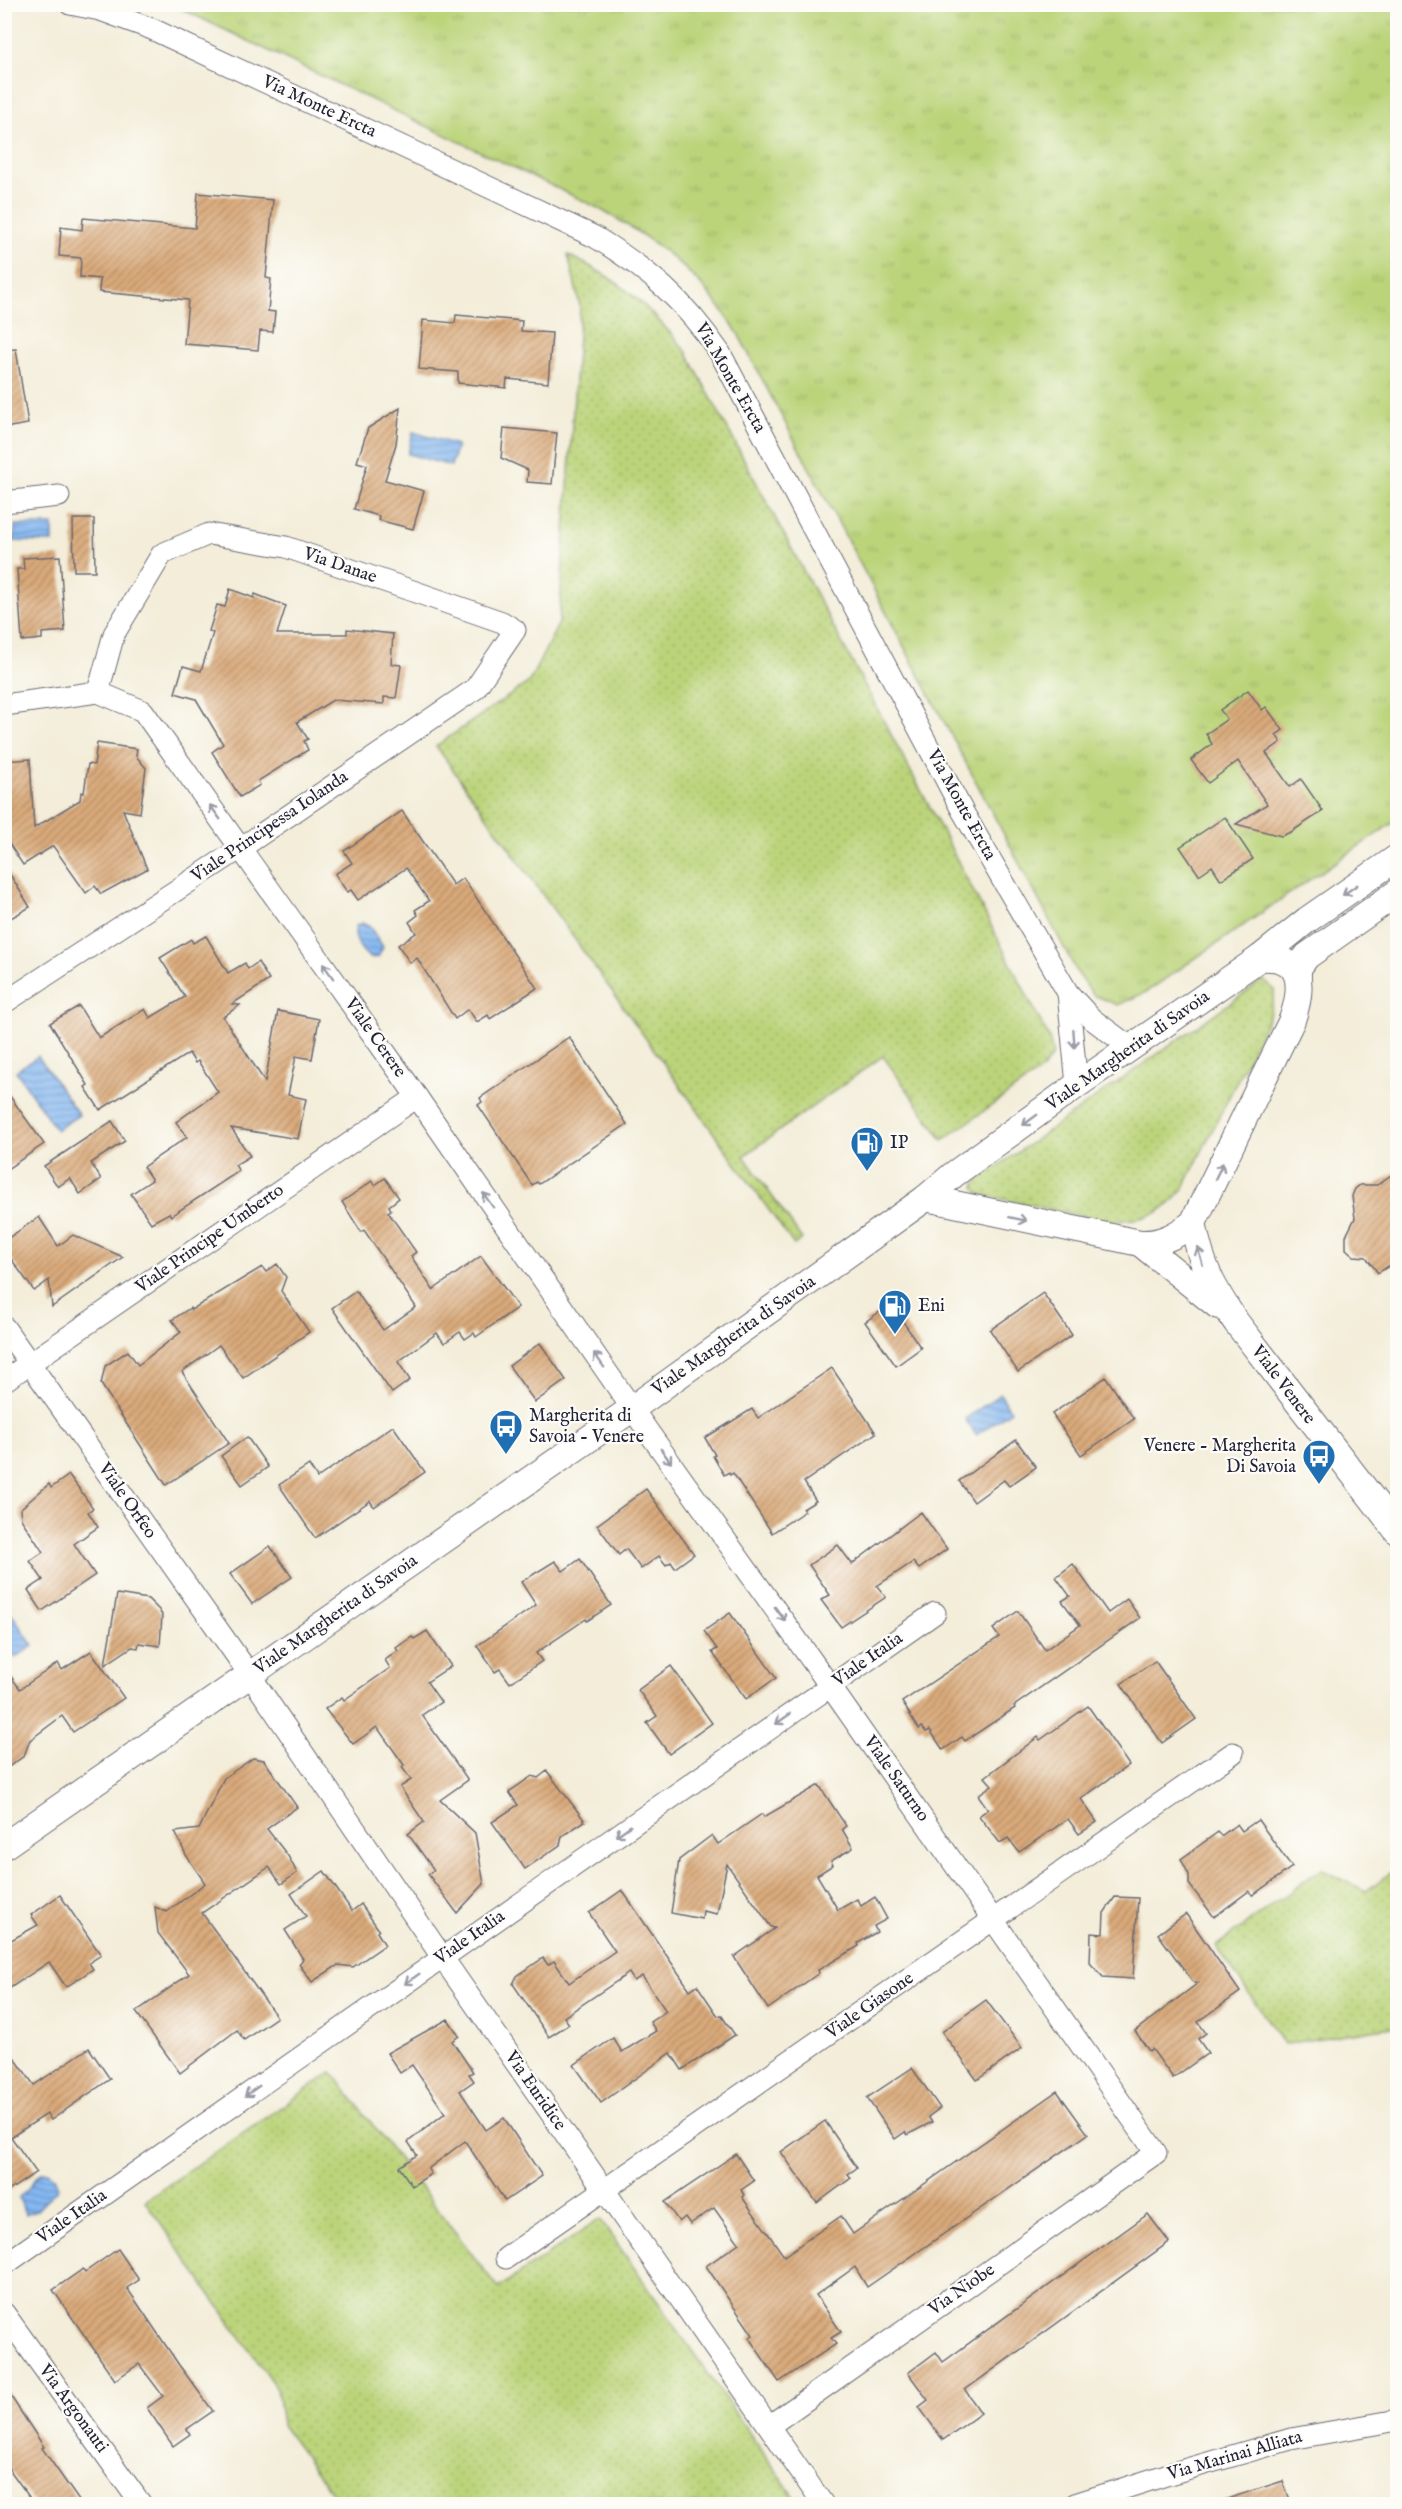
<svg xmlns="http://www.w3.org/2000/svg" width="1402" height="2509" font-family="'IM FELL English',serif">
<defs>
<pattern id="grass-dots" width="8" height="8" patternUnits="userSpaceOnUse" patternTransform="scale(1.5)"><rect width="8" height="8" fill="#bbd47a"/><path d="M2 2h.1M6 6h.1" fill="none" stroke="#a0b66a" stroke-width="1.8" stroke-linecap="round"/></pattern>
<pattern id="park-tufts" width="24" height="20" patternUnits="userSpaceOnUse" patternTransform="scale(1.5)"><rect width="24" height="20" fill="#bbd47a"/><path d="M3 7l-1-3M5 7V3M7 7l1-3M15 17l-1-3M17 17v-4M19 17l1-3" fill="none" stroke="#a0b66a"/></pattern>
<pattern id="water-rules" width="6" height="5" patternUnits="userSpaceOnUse" patternTransform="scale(1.5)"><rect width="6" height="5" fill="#84b7f1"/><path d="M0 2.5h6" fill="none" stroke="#6c94c4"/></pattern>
<pattern id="building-hatch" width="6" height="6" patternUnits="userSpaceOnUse" patternTransform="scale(1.5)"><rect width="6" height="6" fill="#daaa7a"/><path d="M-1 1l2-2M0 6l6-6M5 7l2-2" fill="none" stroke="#b08a65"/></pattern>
</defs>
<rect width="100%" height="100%" fill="#fdfcf7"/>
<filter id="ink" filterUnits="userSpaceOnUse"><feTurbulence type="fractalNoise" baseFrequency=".0167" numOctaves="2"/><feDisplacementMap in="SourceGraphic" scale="12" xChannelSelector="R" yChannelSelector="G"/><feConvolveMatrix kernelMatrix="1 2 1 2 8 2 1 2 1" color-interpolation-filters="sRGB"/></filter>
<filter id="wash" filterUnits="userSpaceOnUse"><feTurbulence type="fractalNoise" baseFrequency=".008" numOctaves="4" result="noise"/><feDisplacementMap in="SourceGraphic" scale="24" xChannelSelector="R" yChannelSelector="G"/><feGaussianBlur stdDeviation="1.35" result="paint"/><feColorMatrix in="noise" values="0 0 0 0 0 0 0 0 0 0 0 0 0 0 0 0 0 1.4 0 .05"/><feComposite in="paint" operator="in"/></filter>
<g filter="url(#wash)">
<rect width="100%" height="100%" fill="#f3edd9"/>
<!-- grass -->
<g fill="url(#grass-dots)" stroke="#6e7b5a" stroke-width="1.5">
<path d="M568 255C623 281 647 305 686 351L934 815 1049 1038 1053 1054 1042 1070 943 1140 883 1056 744 1156 802 1239 794 1245 436 746 529 682 559 623 580 306Z"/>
<polygon points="1263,980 1274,989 1274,998 1268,1019 1183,1189 1170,1204 1156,1213 1141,1218 1118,1221 1096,1219 979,1194 975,1188 976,1183 981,1178"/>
<polygon points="1321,1869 1366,1891 1396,1869 1397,1871 1397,2026 1284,2044 1216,1946"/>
<polygon points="332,2072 498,2288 600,2219 799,2504 340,2504 282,2425 277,2389 145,2201"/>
</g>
<!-- park -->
<path fill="url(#park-tufts)" stroke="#6e7b5a" stroke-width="1.5" d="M173 5H1397V820L1146 992 1118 1005 1093 995 1077 972 737 332C699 272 654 238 592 205Z"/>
<!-- water -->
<g fill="url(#water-rules)" stroke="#536c96" stroke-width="1.5">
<polygon points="413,432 457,445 451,466 408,454"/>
<polygon points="15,525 53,525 53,542 14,541"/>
<path d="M362 923 370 927 383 947 378 957 370 958C361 951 352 938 356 926Z"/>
<polygon points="38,1056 79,1115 56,1130 16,1071"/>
<polygon points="1000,1394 1011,1411 976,1435 965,1419"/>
<polygon points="12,1614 33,1646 15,1658 5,1641 5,1617"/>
<path d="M42 2172H47L54 2177 58 2188 37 2210 25 2214 19 2197C32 2188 32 2178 42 2172Z"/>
</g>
<g id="blocks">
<!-- building -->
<g fill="url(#building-hatch)">
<polygon points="198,193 273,200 266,278 271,279 268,311 275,312 273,332 260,331 258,350 184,344 188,300 99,292 100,279 80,277 81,258 59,256 61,227 82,230 83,218 195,228"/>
<polygon points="456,315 522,321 521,331 552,333 548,383 507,379 506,388 458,383 458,372 419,369 423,320 455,323"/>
<polygon points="16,349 28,424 4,428 4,350"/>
<polygon points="400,408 396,444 385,480 424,491 413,529 378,520 379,516 354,509 367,465 357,462 368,428"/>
<polygon points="504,428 557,433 552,484 527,482 528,470 501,458"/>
<polygon points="73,519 94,519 95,571 74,571"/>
<polygon points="60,556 65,631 42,633 42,639 22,641 17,569 24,569 23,558"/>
<polygon points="230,589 254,598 255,594 286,606 277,634 347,634 347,629 393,634 391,664 401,665 396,698 384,697 384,704 333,700 297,722 308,739 304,741 308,750 258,781 260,785 240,797 212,752 223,744 196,699 175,693 183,666 201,671 213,633 209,631 217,605 225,607"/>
<polygon points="1248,690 1262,710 1266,707 1283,730 1276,735 1281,742 1266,753 1290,787 1301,779 1323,811 1291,832 1281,836 1236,824 1267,804 1238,761 1208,783 1191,760 1212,744 1206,734 1227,719 1220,710"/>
<polygon points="97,743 137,749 136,756 146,768 140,813 123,810 147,869 101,894 95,886 86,893 53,846 23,865 4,836 4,761 30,759 34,828 80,800 81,792 84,793 88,764 94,765"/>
<polygon points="402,811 453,885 463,878 537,988 490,1019 488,1015 477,1022 468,1009 455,1019 417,958 410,963 398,945 416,933 409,922 418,915 415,910 429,901 406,868 358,900 351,890 347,892 335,874 352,863 344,851"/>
<polygon points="1225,817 1253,859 1221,880 1212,866 1199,875 1180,847"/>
<polygon points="4,865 30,907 4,922"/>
<polygon points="206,936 228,973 245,963 248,969 258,962 269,980 232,1004 240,1005 223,1017 265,1082 278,1011 319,1019 312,1059 296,1056 288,1095 306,1099 298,1139 231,1128 250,1156 235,1165 239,1171 171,1216 169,1213 151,1223 131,1194 152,1180 143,1167 187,1137 176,1122 218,1092 198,1061 195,1063 189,1053 100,1110 85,1087 88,1085 50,1023 79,1006 99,1038 145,1009 150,1018 185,997 160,958 191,939 193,943"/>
<polygon points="569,1037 627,1124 539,1184 537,1182 532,1185 478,1105 482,1102 480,1098"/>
<polygon points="4,1088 44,1144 4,1171"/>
<polygon points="112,1121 125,1141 91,1163 101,1179 80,1194 70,1178 58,1187 44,1166"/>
<polygon points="1398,1170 1398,1260 1378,1273 1366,1257 1354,1256 1346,1249 1346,1236 1355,1218 1352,1196 1355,1189 1360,1185 1377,1185"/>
<polygon points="385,1178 399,1198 389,1206 391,1210 388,1212 416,1252 411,1256 433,1290 481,1256 518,1307 476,1337 474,1333 465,1339 460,1332 444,1343 437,1333 398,1362 410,1380 392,1393 332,1308 356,1291 383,1330 416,1307 364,1230 361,1232 342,1202 372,1181 375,1185"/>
<polygon points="39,1217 58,1246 73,1235 123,1257 52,1307 49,1280 34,1291 4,1249 4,1241"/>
<polygon points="277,1264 286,1277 281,1291 309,1332 243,1378 219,1345 182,1372 229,1443 166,1485 101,1384 105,1366 128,1351 138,1365 181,1332 172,1320 190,1308 191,1310 262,1267 266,1272"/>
<polygon points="1043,1293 1072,1335 1018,1372 990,1330"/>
<polygon points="891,1304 921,1348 896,1366 865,1322"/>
<polygon points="540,1343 566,1380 535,1402 509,1366"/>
<polygon points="832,1368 876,1433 804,1482 816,1501 803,1509 805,1511 772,1533 733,1473 730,1475 729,1472 724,1475 713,1456 715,1455 705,1438 752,1409 758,1418"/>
<polygon points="1106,1377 1134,1419 1081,1455 1052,1414"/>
<polygon points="393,1426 425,1472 374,1507 370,1501 315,1538 279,1485 309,1465 317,1478"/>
<polygon points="247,1437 268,1467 242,1485 221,1456"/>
<polygon points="1016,1440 1036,1467 1009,1486 1004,1480 974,1502 959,1481"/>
<polygon points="69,1475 93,1508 88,1512 98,1527 74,1544 95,1575 42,1611 28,1590 43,1580 30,1561 43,1552 21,1519 20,1509 49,1484 51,1488"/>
<polygon points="646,1489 694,1554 675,1568 671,1562 666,1565 659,1556 641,1569 626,1549 619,1555 597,1525"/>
<polygon points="921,1512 947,1549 919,1569 913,1562 877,1586 886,1597 841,1627 821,1600 830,1595 809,1565 838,1545 852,1564"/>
<polygon points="270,1546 292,1577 252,1604 230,1574"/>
<polygon points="580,1559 611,1605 587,1621 586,1619 536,1653 542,1661 510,1683 500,1669 495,1672 477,1646 536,1605 521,1582 555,1561 563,1571"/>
<polygon points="1073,1564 1108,1613 1127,1599 1140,1618 1014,1706 1015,1708 965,1741 962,1737 943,1750 930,1730 926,1732 922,1727 919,1729 902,1702 999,1637 993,1629 1018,1611 1045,1650 1080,1625 1062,1601 1070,1596 1056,1577"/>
<polygon points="117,1594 148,1599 159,1610 162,1615 160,1646 139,1643 138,1648 132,1647 105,1665"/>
<polygon points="730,1613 776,1678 746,1699 712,1652 717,1649 704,1631"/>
<polygon points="427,1631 451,1666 427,1682 441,1702 422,1715 468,1780 440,1800 475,1833 484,1884 457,1913 428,1874 434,1870 408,1834 424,1822 400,1787 411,1780 402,1767 404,1765 377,1727 353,1744 325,1709 342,1697 344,1700 390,1668 385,1660 398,1651 396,1648 412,1637 414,1639"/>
<polygon points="91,1651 124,1698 73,1732 62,1716 30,1740 24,1756 4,1770 4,1667 20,1689 58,1663 62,1670"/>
<polygon points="1155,1661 1196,1719 1162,1743 1121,1684"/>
<polygon points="671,1666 712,1723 669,1754 647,1723 657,1716 638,1690"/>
<polygon points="1088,1706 1129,1765 1081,1799 1097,1822 1079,1834 1068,1819 1019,1852 1008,1838 1000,1843 979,1816 988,1809 978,1795 992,1785 985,1777 1038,1737 1040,1740"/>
<polygon points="253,1758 264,1760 297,1807 267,1829 288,1856 297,1873 281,1884 269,1867 202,1913 277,2017 244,2040 237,2030 180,2073 136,2012 189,1974 158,1933 155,1907 167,1912 205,1883 186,1855 175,1832 199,1829 224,1778"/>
<polygon points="547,1771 585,1821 562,1836 560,1845 525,1869 492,1822 518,1805 509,1792 532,1776 538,1778"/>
<polygon points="819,1785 846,1826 842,1829 853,1848 831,1861 833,1865 817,1875 838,1910 857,1899 861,1906 875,1897 887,1919 874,1926 877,1932 858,1943 859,1946 818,1970 819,1973 768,2009 734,1957 775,1928 771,1927 727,1864 717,1914 703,1911 702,1919 671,1913 679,1860 712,1835 718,1844 762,1814 764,1817"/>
<polygon points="1258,1820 1292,1867 1253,1895 1249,1891 1214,1917 1189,1884 1189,1875 1181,1859 1218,1832 1221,1836 1237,1824 1242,1831"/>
<polygon points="324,1871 352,1911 361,1904 379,1930 377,1932 385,1945 353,1967 338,1965 312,1982 299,1964 303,1959 285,1930 306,1916 291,1894"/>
<polygon points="622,1890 690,1990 697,1985 718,2016 721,2015 735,2035 682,2070 671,2053 601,2103 574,2065 613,2038 622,2052 656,2031 650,2022 666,2011 642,1976 634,1981 629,1973 564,2017 569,2024 549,2037 513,1984 517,1976 543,1958 548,1965 554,1961 569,1983 615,1951 589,1913"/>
<polygon points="60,1895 101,1955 89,1963 93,1969 66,1987 49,1962 4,1992 4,1944 38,1925 31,1915"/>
<polygon points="1115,1897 1138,1898 1133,1979 1103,1977 1090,1963 1091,1933 1103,1934 1104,1913"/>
<polygon points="1186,1914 1240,1992 1198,2022 1206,2033 1198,2039 1208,2053 1173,2078 1152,2049 1149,2051 1135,2031 1198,1983 1194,1983 1158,1934"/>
<polygon points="986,2000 1022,2048 977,2080 942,2032"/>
<polygon points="448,2019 459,2036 452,2041 473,2072 469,2074 474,2081 460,2091 486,2130 504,2118 542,2176 505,2201 465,2141 428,2169 431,2174 412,2186 399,2167 417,2155 408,2142 445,2113 412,2065 400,2073 387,2053"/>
<polygon points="4,2043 34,2085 89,2048 110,2079 51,2120 47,2114 11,2137 36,2172 4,2194"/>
<polygon points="912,2068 940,2108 928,2117 932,2122 907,2135 905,2132 895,2139 867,2098"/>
<polygon points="1057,2091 1088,2134 867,2287 855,2267 816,2295 841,2332 831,2338 836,2344 779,2382 749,2338 753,2335 706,2266 739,2243 714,2208 690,2224 685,2217 679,2222 665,2202 736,2154 754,2181 741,2190 744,2195 742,2197 784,2256 841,2216 853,2234"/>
<polygon points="825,2121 857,2168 848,2174 851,2178 817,2203 781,2152"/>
<polygon points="1148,2214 1169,2242 965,2390 981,2413 943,2440 919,2407 928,2400 908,2373 936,2352 943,2362"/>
<polygon points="118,2249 139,2280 127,2288 179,2365 213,2411 187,2429 190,2434 173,2446 147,2408 163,2396 139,2364 115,2380 53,2290 83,2269 85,2272"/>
<polygon points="4,2386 44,2447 42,2448 82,2505 35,2505 4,2462"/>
<polygon points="1283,2481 1292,2505 1225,2505 1224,2500"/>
</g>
</g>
</g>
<g filter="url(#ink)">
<use href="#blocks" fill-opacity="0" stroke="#6b6972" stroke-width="1.5"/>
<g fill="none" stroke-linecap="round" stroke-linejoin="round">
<defs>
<g id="minor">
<path d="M70 4 100 10 152 29 595 237C649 270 684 300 720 353L963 812 1068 993 1092 1019 1131 1048"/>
<polyline points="4,502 59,496"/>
<polyline points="98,692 143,711 417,1097 647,1430 830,1686 1156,2153 769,2426"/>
<polyline points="4,705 98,692"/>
<polyline points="1068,993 1077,1085"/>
<polyline points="4,1003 241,848 475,689 515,630 502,622 286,547 209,534 162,554 114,634 98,692"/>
<polyline points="4,1327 250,1675 442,1957 823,2504"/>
<polyline points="4,1381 417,1097"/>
<polyline points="506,2258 1233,1753"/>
<polyline points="4,2265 935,1613"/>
<polyline points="4,2313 141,2504"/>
<polyline points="1075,2504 1166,2475 1291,2439 1398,2420"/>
</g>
<g id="tertiary">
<polyline points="1298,975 1298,968 1307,956 1398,892"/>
<path d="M926 1198 1140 1243C1161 1244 1177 1235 1193 1223L1292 1020C1303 988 1305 954 1260 958"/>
<path d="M1193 1223C1201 1265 1212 1287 1236 1322L1398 1532"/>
<polyline points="1140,1243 1218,1306"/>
<polyline points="4,1846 633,1408 926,1198 953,1175 1077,1085 1260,958 1307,920 1398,857"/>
</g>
</defs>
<!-- minor casing -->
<use href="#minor" stroke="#6b6972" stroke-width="23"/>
<!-- tertiary casing -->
<use href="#tertiary" stroke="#6b6972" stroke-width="28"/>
<!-- minor -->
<use href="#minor" stroke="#fff" stroke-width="21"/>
<!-- tertiary -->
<use href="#tertiary" stroke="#fff" stroke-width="26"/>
</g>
<!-- one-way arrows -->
<defs><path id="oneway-shaft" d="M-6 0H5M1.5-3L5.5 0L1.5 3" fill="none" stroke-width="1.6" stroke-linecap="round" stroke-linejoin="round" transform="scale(1.5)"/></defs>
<g stroke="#9c9ca7">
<use href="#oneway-shaft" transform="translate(215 812) rotate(-126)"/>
<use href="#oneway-shaft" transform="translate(1350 890) rotate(145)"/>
<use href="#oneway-shaft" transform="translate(328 971) rotate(-125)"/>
<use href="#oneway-shaft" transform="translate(1074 1039) rotate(86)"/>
<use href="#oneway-shaft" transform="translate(1030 1120) rotate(144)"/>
<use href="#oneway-shaft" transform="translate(1219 1171) rotate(-64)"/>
<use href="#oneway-shaft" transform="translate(488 1200) rotate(-125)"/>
<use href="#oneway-shaft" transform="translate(1018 1219) rotate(12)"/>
<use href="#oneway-shaft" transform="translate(1200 1256) rotate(-106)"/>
<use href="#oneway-shaft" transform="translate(599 1360) rotate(-125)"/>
<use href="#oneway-shaft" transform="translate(666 1456) rotate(54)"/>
<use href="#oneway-shaft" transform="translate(780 1614) rotate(54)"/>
<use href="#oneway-shaft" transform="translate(783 1719) rotate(145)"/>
<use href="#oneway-shaft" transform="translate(623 1831) rotate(145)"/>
<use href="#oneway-shaft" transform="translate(412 1979) rotate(145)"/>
<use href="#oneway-shaft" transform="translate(252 2091) rotate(145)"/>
</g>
</g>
<!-- icons -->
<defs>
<symbol id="fuel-pin" viewBox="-11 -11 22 30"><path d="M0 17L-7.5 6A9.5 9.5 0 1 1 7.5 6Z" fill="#1f6fb2" stroke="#fdfcf7"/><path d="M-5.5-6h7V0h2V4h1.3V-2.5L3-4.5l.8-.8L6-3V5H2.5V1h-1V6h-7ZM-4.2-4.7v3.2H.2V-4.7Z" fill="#fff"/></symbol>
<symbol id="bus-pin" viewBox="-11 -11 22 30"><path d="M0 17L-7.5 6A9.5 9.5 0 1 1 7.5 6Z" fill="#1f6fb2" stroke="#fdfcf7"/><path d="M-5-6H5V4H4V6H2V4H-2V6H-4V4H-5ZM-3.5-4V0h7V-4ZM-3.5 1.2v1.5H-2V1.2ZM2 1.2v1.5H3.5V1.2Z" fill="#fff"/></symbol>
</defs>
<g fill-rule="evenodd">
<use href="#fuel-pin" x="848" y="1124" width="38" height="52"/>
<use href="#fuel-pin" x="876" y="1287" width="38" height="52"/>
<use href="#bus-pin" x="487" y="1407" width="38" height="52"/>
<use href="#bus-pin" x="1300" y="1437" width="38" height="52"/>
</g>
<g text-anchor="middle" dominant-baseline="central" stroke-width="4.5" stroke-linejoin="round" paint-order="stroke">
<!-- street labels -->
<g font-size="18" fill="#22223b" stroke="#fdfcf7">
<text transform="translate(319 107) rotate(25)">Via Monte Ercta</text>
<text transform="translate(730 378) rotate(60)">Via Monte Ercta</text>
<text transform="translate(340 566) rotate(19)">Via Danae</text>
<text transform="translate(961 805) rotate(61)">Via Monte Ercta</text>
<text transform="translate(270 827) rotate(-34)">Viale Principessa Iolanda</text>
<text transform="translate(375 1038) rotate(55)">Viale Cerere</text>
<text transform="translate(1128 1051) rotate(-35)">Viale Margherita di Savoia</text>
<text transform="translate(210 1239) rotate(-35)">Viale Principe Umberto</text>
<text transform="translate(734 1336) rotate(-35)">Viale Margherita di Savoia</text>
<text transform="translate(1283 1385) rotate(53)">Viale Venere</text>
<text transform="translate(127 1501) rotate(55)">Viale Orfeo</text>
<text transform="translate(336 1615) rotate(-35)">Viale Margherita di Savoia</text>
<text transform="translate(868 1660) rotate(-35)">Viale Italia</text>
<text transform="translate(896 1779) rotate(55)">Viale Saturno</text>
<text transform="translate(470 1938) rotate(-35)">Viale Italia</text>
<text transform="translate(870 2006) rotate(-35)">Viale Giasone</text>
<text transform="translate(535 2091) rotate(55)">Via Euridice</text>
<text transform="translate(72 2217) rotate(-35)">Viale Italia</text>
<text transform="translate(962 2290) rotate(-35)">Via Niobe</text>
<text transform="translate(73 2409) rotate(54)">Via Argonauti</text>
<text transform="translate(1235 2456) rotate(-16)">Via Marinai Alliata</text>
</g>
<!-- poi labels -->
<g font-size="18" fill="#22223b" stroke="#fdfcf7" text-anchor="start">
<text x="890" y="1143">IP</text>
<text x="918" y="1306">Eni</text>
<text x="529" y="1416">Margherita di<tspan x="529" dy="21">Savoia - Venere</tspan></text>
<text x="1296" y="1446" text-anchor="end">Venere - Margherita<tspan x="1296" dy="21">Di Savoia</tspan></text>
</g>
</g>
<!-- margin -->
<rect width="1402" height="2509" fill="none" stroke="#fdfcf7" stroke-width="24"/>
</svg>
